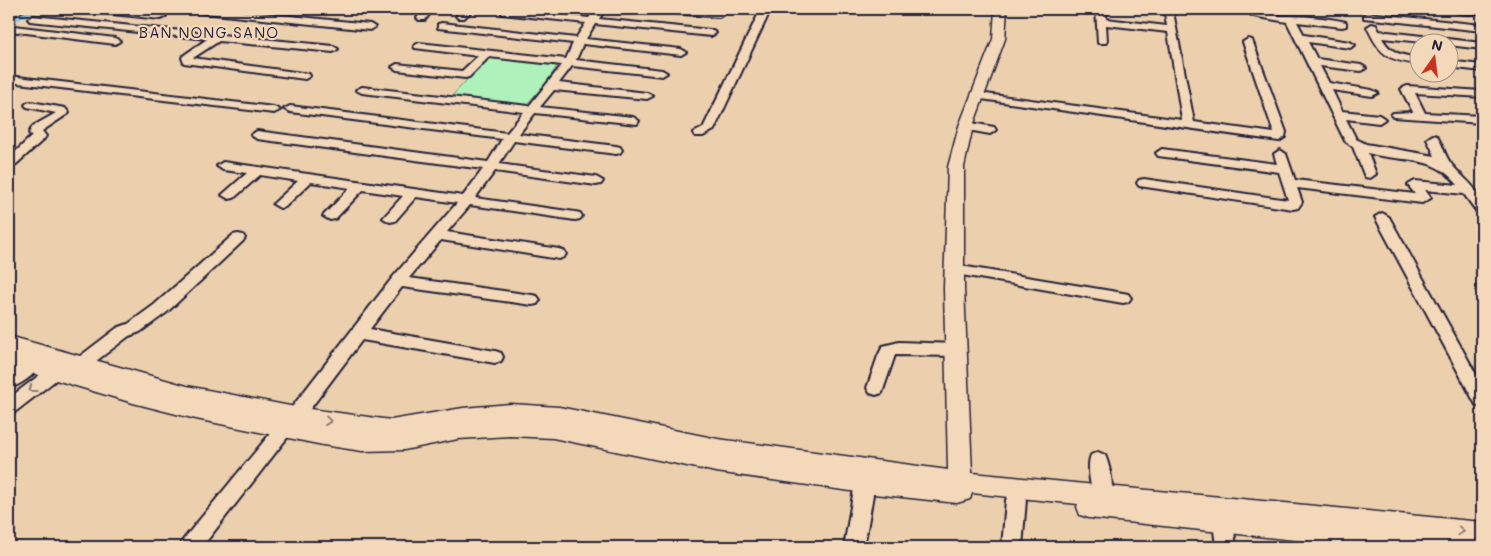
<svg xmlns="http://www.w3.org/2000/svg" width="1491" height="556" font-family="Mali,sans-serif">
<rect width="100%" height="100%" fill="#eccfad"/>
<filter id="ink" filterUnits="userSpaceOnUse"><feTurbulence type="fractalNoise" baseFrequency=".02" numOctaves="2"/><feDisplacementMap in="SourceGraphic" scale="10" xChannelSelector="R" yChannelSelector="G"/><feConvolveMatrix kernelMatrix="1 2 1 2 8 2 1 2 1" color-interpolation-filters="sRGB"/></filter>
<g filter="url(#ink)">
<!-- green -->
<polygon fill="#aef1ba" stroke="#688a7a" points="489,56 559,63 546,83 526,105 451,97"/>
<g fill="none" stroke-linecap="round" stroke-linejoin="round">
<!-- canal -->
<polygon fill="#83c8e5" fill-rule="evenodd" points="29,9 39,9 9,25 9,20"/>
<defs>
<g id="minor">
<polygon points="88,9 119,9 161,13 166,16 161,19 93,12"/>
<polygon points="189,9 220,9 370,24 375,27 370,30 194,12"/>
<polygon points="423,9 433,9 425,20 419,20 417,18"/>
<polygon points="464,9 474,9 464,18 458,18 456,16"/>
<polygon points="505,9 589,18 595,9 605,9 599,19 711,30 716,33 711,36 595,24 586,39 681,49 686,52 681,55 583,44 576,60 662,70 667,73 662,76 572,66 559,83 647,93 653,96 647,99 554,90 540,107 633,117 639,121 637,124 535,113 519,134 616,146 620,147 622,150 620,153 616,154 514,141 499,164 596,177 603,181 601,184 596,185 495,171 475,198 575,212 580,213 582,216 580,219 575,220 470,205 447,232 559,249 564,251 566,254 564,257 559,259 441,240 409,278 532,295 537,296 540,300 537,304 532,305 402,287 370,329 495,351 501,353 503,357 501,361 495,363 362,340 301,421 295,423 289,421 286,416 289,411 393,277 457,203 416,197 395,221 390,222 383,218 403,196 363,190 335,219 330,220 323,216 350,188 311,182 285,207 280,208 273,204 298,181 260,175 234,198 229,199 222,195 247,173 223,170 217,166 223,162 463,196 483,169 257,139 251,135 257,131 488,162 502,139 290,112 284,109 290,106 507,133 524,112 362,93 356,90 362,87 529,106 562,65 489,57 469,77 465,78 397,70 392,67 397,64 462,71 478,56 415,48 414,46 419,43 566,59 573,43 438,28 438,24 442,23 576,38 586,23 502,14 502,10"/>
<path d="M658 9C672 8 714 6 724 14L719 17 663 12Z"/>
<polygon points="761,9 771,9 714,130 703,136 695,136 693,133 703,128"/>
<polygon points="1096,9 1106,9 1106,19 1167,26 1165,14 1167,12 1173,12 1194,122 1274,133 1243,42 1248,39 1252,40 1286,132 1285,137 1279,141 974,98 972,96 974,94 978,93 1182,120 1168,32 1106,25 1107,41 1106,43 1098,43"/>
<path d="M1243 9C1256 8 1268 15 1282 16 1302 16 1325 17 1346 22V26L1342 27 1297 22 1304 35 1350 42 1355 45 1350 48 1308 42 1317 59 1361 65 1366 68 1361 71 1320 66 1329 83 1372 90 1378 93 1372 96 1332 90 1342 111 1379 115 1385 119 1379 123 1346 119 1356 139 1366 144 1435 156 1427 139 1433 135 1437 136C1443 145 1445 157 1452 165 1466 182 1482 188 1482 213L1477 212 1464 194 1425 190 1431 198 1422 203 1297 188 1302 202 1298 208 1293 209 1139 186 1137 183 1139 180 1144 179 1288 200 1279 172 1158 156 1156 153 1162 149 1277 164 1274 154 1280 150 1286 154 1295 180 1415 194 1408 185 1415 181 1458 185C1432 153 1403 163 1368 153L1376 174 1370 178 1365 177 1353 147 1345 141 1287 22 1253 16Z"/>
<path d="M1450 9H1478L1480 11C1473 16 1457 14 1450 9Z"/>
<polygon points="1367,13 1482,25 1482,31 1364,18 1364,14"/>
<polygon points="33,16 333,46 338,49 333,52 219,41 193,58 309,74 310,76 305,79 184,63 182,58 183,56 207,39 30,21 28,19"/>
<path d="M1372 24 1376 25 1379 31 1482 43V49L1448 45V42H1423L1382 38C1391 54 1402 55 1418 58V64C1387 60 1380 55 1367 27Z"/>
<polygon points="14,26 115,38 120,41 115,44 10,31 10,27"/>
<polygon points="1448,61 1482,65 1482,71 1448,67"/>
<polygon points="9,76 274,107 280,110 274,113 9,82"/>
<polygon points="1407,86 1482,91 1482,97 1415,93 1425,113 1482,116 1482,123 1393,117 1391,115 1393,113 1413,112 1401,89"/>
<polygon points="31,102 65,108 69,113 42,131 46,136 44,139 13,167 9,168 9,158 32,136 29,133 33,126 56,113 27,107 25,105 27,103"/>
<polygon points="966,122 994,127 996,130 990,134 962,129 960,126"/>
<polygon points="1382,213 1389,217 1482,385 1482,407 1476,405 1375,217"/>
<polygon points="238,234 243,235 245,238 243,241 166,313 140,332 129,336 87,368 81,370 75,368 73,364 75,360 117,328 128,324 154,305 233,235"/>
<polygon points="955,265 1123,293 1128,294 1131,298 1128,302 1123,303 950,273 948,270 950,267"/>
<polygon points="899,342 956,344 962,346 964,350 962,354 956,356 895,355 882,393 876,395 870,393 867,388 878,356 883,346"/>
<path d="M32 359 38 361 40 365C35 375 19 386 9 388V373L26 361Z"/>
<polygon points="55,366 61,368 63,372 61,376 15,412 9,414 9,398 49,368"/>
<polygon points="284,422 290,424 293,429 290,434 202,547 180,547 183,540 278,424"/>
<path d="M1098 452 1105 455C1110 466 1115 491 1110 502L1103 504 1096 502C1091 491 1086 466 1091 455Z"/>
<polygon points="865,475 872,477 875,483 864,547 844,547 855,483 858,477"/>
<polygon points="1016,492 1023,494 1026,500 1022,547 1002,547 1006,500 1009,494"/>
<polygon points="1223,513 1230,516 1233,522 1236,547 1216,547 1213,522 1216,516"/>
</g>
<g id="tertiary">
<polygon points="11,9 26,9 9,19 9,10"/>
<polygon points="995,9 1007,9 1005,39 973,126 964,167 964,288 972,473 1482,522 1482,544 1477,544 1479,547 1361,547 1089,518 1080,515 1077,507 1078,504 972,493 970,499 957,503 865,493 716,472 553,438 510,436 458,439 404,450 362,451 323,445 196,419 133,403 9,366 9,336 187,386 295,407 391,420 463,408 511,404 559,407 718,439 948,470 944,288 948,167 959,126 993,39"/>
</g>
</defs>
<!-- minor casing -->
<use href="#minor" stroke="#22223b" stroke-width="4"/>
<!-- tertiary casing -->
<use href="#tertiary" stroke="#22223b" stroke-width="3"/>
<!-- minor -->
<use href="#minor" fill="#f4d8ba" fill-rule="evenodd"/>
<!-- tertiary -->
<use href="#tertiary" fill="#f4d8ba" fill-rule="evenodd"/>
</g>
<!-- one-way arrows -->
<defs><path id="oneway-chevron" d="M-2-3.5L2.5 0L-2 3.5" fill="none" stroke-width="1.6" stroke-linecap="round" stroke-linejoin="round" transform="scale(1.25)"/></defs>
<g stroke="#8b7d7a">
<use href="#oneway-chevron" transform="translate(32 389) rotate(143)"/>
<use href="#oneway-chevron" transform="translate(328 421) rotate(7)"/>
<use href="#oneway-chevron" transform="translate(1461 531) rotate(6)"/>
</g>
</g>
<g text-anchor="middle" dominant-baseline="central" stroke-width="4.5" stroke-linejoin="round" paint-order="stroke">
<!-- far-quarter labels -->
<g font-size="15" letter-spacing="1" fill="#22223b" stroke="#f4d8ba">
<text x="209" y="32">BAN NONG SANO</text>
</g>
</g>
<!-- margin -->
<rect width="1491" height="556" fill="none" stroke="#f4d8ba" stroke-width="30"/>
<rect x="15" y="15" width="1461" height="526" fill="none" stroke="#22223b" stroke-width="2" filter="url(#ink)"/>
<!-- north arrow -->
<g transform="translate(1434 58) rotate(14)"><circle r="24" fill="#f4d8ba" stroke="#a08f87"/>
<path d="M0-4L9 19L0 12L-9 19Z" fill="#c8321e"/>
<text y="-8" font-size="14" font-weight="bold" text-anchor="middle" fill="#22223b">N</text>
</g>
</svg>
